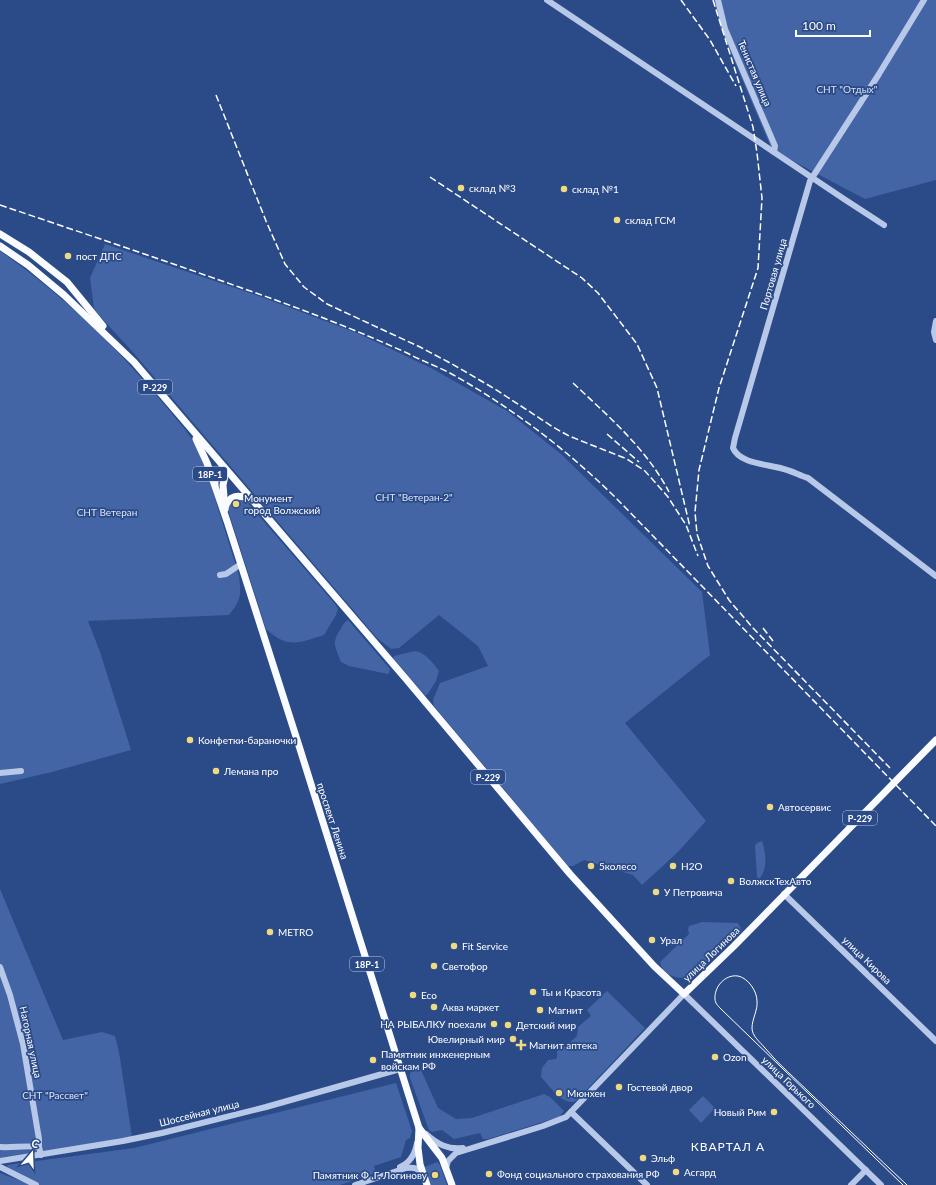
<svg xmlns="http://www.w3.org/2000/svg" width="936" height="1185" font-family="Lato,sans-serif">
<rect width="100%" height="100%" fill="#2b4a88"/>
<!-- green -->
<g fill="#4365a6">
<polygon points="714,0 936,0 936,180 865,199 772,150 720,27"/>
<polygon points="105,244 259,296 357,333 431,368 507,411 561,454 702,592 710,655 625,723 706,821 677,853 642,885 633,875 584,860 573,866 568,866 434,706 433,700 440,683 488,666 478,646 439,615 399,648 391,649 377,638 131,350 98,314 94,308 90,278"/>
<path d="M0 251C59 292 111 341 157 396 169 411 183 425 193 441 203 458 208 477 214 495 222 522 231 549 239 576 241 595 242 599 229 615L88 621 100 652 131 750 52 772 0 784Z"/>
<path d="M236 499 247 502 335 604 338 609 336 615 324 635C298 643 288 649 266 629L228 510 230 503Z"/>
<path d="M348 620 390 669 389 673 388 674 349 666 341 662C336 648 331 643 340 630 342 626 344 622 348 620Z"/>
<path d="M415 651C426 653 433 663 439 671L436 681 427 695H425L393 658 394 656Z"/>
<path d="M762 841C766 853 768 869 759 879L757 877 755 846 757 843Z"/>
<polygon points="0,889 63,1040 102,1032 115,1036 119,1052 132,1137 0,1160"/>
<path d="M702 922 738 923 742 931 693 977C681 980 663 977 660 962L689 934 688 929 689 926Z"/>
<path d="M607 991 645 1028 576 1101C563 1107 549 1085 541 1077L542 1068 548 1060 555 1059 557 1058V1050L560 1046H566L577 1036 578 1027 591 1016 587 1010Z"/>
<polygon points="413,1069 421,1070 438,1108 456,1119 472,1118 544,1094 550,1097 564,1111 559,1117 488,1139 483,1139 480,1133 454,1139 442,1130 432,1132 429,1130 410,1078 410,1073"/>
<polygon points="396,1083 412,1131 410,1138 406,1140 401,1157 374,1166 376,1173 340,1185 39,1185 8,1170 7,1165 134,1148"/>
<polygon points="703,1096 715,1108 701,1123 689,1110"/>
<polygon points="437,1162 440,1165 447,1185 429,1185 425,1167"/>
<polygon points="0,1173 29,1184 30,1185 0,1185"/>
</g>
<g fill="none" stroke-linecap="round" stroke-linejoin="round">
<!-- minor -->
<g stroke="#b8c8e8" stroke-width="6">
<polyline points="547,0 844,199 884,225"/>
<polyline points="718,0 725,29 775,146 774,152"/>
<path d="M924 0 879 74 810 181 735 438 733 448C740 465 772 464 787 470 794 472 801 476 808 478L936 576"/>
<polyline points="936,321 934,332 936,340"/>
<polyline points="220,575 226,574 241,564"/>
<polyline points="0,773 21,771"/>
<polyline points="784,894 936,1041"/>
<polyline points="0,967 10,995 23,1044 39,1139 39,1147 41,1155"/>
<polyline points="571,1112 647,1185"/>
<path d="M426 1134C437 1144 448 1150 463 1148"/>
<path d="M0 1147C13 1148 26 1145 39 1147"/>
<polyline points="0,1161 123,1141 162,1133 266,1107 400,1069"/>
<polyline points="0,1167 36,1185"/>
<path d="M400 1167C410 1163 415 1154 417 1143"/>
<polyline points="446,1168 448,1161 456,1153 543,1126 566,1117 684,994 881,1185"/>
<path d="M355 1185 406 1168C414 1167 418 1168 422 1174"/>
<polyline points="851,1185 866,1170"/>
</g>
<!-- major -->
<g stroke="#f9fbfe" stroke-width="7">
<polyline points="0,234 29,252 67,282 103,326"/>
<polyline points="0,246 28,265 64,295 134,362 406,679 570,874 654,966 684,994 734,946 936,740"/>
<polyline points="196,439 207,463 227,521 300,749 419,1128 418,1148 420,1164 427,1185"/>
<polyline points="215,484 215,476 217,474 220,473 224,478"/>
<path d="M225 508C229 495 238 494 249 499"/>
<polyline points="225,509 223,485 226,471"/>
<polyline points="419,1128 442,1158 452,1185"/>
</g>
<!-- tram -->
<path stroke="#fff" stroke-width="1" d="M903 1185 721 1009C718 1006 715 1003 715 999 714 987 725 974 738 976 748 978 757 991 757 1001 758 1010 752 1019 752 1028 752 1036 760 1042 765 1048 779 1065 796 1079 812 1095 844 1125 875 1155 907 1185"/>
<!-- rail -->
<g stroke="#fff" stroke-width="1.5" stroke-dasharray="7 3" stroke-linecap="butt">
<polyline points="681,0 710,40 736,86"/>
<polyline points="713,0 753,127 757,153 762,198 758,268 719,388 699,470 695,512 697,534 708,566 729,600 753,628 890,768"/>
<polyline points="216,95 266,221 285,264 304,287 327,304 420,347 452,364 495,389 553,427 569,436 627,459 645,471 668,497 686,525 698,556"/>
<polyline points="430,177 582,278 598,293 637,344 657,388 690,527"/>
<path d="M0 205C80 232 160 259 239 287 296 307 352 328 407 353 420 360 434 365 448 372 510 406 566 449 616 498L936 826"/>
<path d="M573 383C608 416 646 448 669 492"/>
<polyline points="607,434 639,462"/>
<polyline points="763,628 773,641"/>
</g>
</g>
<!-- markers -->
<g fill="#eeda80" stroke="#2b4a88" stroke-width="1.5">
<circle cx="461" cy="188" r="4"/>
<circle cx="564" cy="189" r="4"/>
<circle cx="617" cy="220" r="4"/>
<circle cx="68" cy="256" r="4"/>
<circle cx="236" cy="504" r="4"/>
<circle cx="190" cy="740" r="4"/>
<circle cx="216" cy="771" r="4"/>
<circle cx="770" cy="807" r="4"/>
<circle cx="591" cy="866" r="4"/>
<circle cx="673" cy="866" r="4"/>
<circle cx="731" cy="881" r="4"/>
<circle cx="656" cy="892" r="4"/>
<circle cx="270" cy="932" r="4"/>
<circle cx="652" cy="940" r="4"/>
<circle cx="454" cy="946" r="4"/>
<circle cx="434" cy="966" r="4"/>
<circle cx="533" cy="992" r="4"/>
<circle cx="413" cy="995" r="4"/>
<circle cx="434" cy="1007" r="4"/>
<circle cx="540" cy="1010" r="4"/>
<circle cx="494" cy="1024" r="4"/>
<circle cx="508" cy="1025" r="4"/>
<circle cx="513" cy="1039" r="4"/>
<path d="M519 1039h4v4h4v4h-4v4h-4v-4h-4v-4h4z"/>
<circle cx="715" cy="1057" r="4"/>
<circle cx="373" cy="1060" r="4"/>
<circle cx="619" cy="1087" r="4"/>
<circle cx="559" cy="1093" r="4"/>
<circle cx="774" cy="1112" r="4"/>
<circle cx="643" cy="1158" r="4"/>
<circle cx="676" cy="1172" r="4"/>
<circle cx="489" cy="1174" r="4"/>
<circle cx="435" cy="1175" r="4"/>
</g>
<g text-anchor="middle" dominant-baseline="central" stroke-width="3.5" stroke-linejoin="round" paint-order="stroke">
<!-- shield labels -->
<g fill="#2b4a88" stroke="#bfc9db" stroke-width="1">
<rect x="138" y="380" width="34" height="14" rx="3"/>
<rect x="193" y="467" width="34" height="14" rx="3"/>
<rect x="471" y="770" width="34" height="14" rx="3"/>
<rect x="843" y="811" width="34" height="14" rx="3"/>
<rect x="350" y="957" width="34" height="14" rx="3"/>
</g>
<g font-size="9" font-weight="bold" fill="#fff">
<text x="155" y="387">Р-229</text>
<text x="210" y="474">18Р-1</text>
<text x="488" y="777">Р-229</text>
<text x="860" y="818">Р-229</text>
<text x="367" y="964">18Р-1</text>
</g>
<!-- street labels -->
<g font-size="10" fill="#fff" stroke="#2b4a88">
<text transform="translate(755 73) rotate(67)">Тенистая улица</text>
<text transform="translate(773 274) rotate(-74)">Портовая улица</text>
<text transform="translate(333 821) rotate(72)">проспект Ленина</text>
<text transform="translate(711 954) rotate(-44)">улица Логинова</text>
<text transform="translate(867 960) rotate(44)">улица Кирова</text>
<text transform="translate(31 1042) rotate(78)">Нагорная улица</text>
<text transform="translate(789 1082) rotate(44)">улица Горького</text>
<text transform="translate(199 1113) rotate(-14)">Шоссейная улица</text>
</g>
<!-- park labels -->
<g font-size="10" fill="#dbe5f6" stroke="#2b4a88">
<text x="847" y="89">СНТ "Отдых"</text>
<text x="414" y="497">СНТ "Ветеран-2"</text>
<text x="107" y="512">СНТ Ветеран</text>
<text x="55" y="1095">СНТ "Рассвет"</text>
</g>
<!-- poi labels -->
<g font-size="10" fill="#fff" stroke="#2b4a88" text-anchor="start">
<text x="469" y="188">склад №3</text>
<text x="572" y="189">склад №1</text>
<text x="625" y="220">склад ГСМ</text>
<text x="76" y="256">пост ДПС</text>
<text x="244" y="498">Монумент<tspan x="244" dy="12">город Волжский</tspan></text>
<text x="198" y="740">Конфетки-бараночки</text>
<text x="224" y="771">Лемана про</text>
<text x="778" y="807">Автосервис</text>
<text x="599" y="866">5колесо</text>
<text x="681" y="866">H2O</text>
<text x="739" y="881">ВолжскТехАвто</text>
<text x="664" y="892">У Петровича</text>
<text x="278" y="932">METRO</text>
<text x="660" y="940">Урал</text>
<text x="462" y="946">Fit Service</text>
<text x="442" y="966">Светофор</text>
<text x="541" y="992">Ты и Красота</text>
<text x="421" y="995">Eco</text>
<text x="442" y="1007">Аква маркет</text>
<text x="548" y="1010">Магнит</text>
<text x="486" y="1024" text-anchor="end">НА РЫБАЛКУ поехали</text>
<text x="516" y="1025">Детский мир</text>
<text x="505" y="1039" text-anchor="end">Ювелирный мир</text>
<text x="529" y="1045">Магнит аптека</text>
<text x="381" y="1054">Памятник инженерным<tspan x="381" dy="12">войскам РФ</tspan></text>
<text x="723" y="1057">Ozon</text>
<text x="627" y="1087">Гостевой двор</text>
<text x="567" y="1093">Мюнхен</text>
<text x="766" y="1112" text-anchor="end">Новый Рим</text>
<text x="651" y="1158">Эльф</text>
<text x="684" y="1172">Асгард</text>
<text x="497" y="1174">Фонд социального страхования РФ</text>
<text x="427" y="1175" text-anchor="end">Памятник Ф .Г. Логинову</text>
</g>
<!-- quarter labels -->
<g font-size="12" letter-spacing="1" fill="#fff" stroke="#2b4a88">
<text x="728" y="1146">КВАРТАЛ А</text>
</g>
</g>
<!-- north arrow -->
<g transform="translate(32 1153) rotate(19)" stroke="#2b4a88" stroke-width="3" paint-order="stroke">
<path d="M0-3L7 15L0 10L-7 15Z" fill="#ffffff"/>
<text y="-6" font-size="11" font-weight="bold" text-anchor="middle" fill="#ffffff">С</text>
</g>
<!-- scale -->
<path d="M796 30v6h74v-6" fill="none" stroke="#ffffff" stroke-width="2"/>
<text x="802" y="30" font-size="12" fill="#ffffff" stroke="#2b4a88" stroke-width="3" paint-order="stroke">100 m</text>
</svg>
